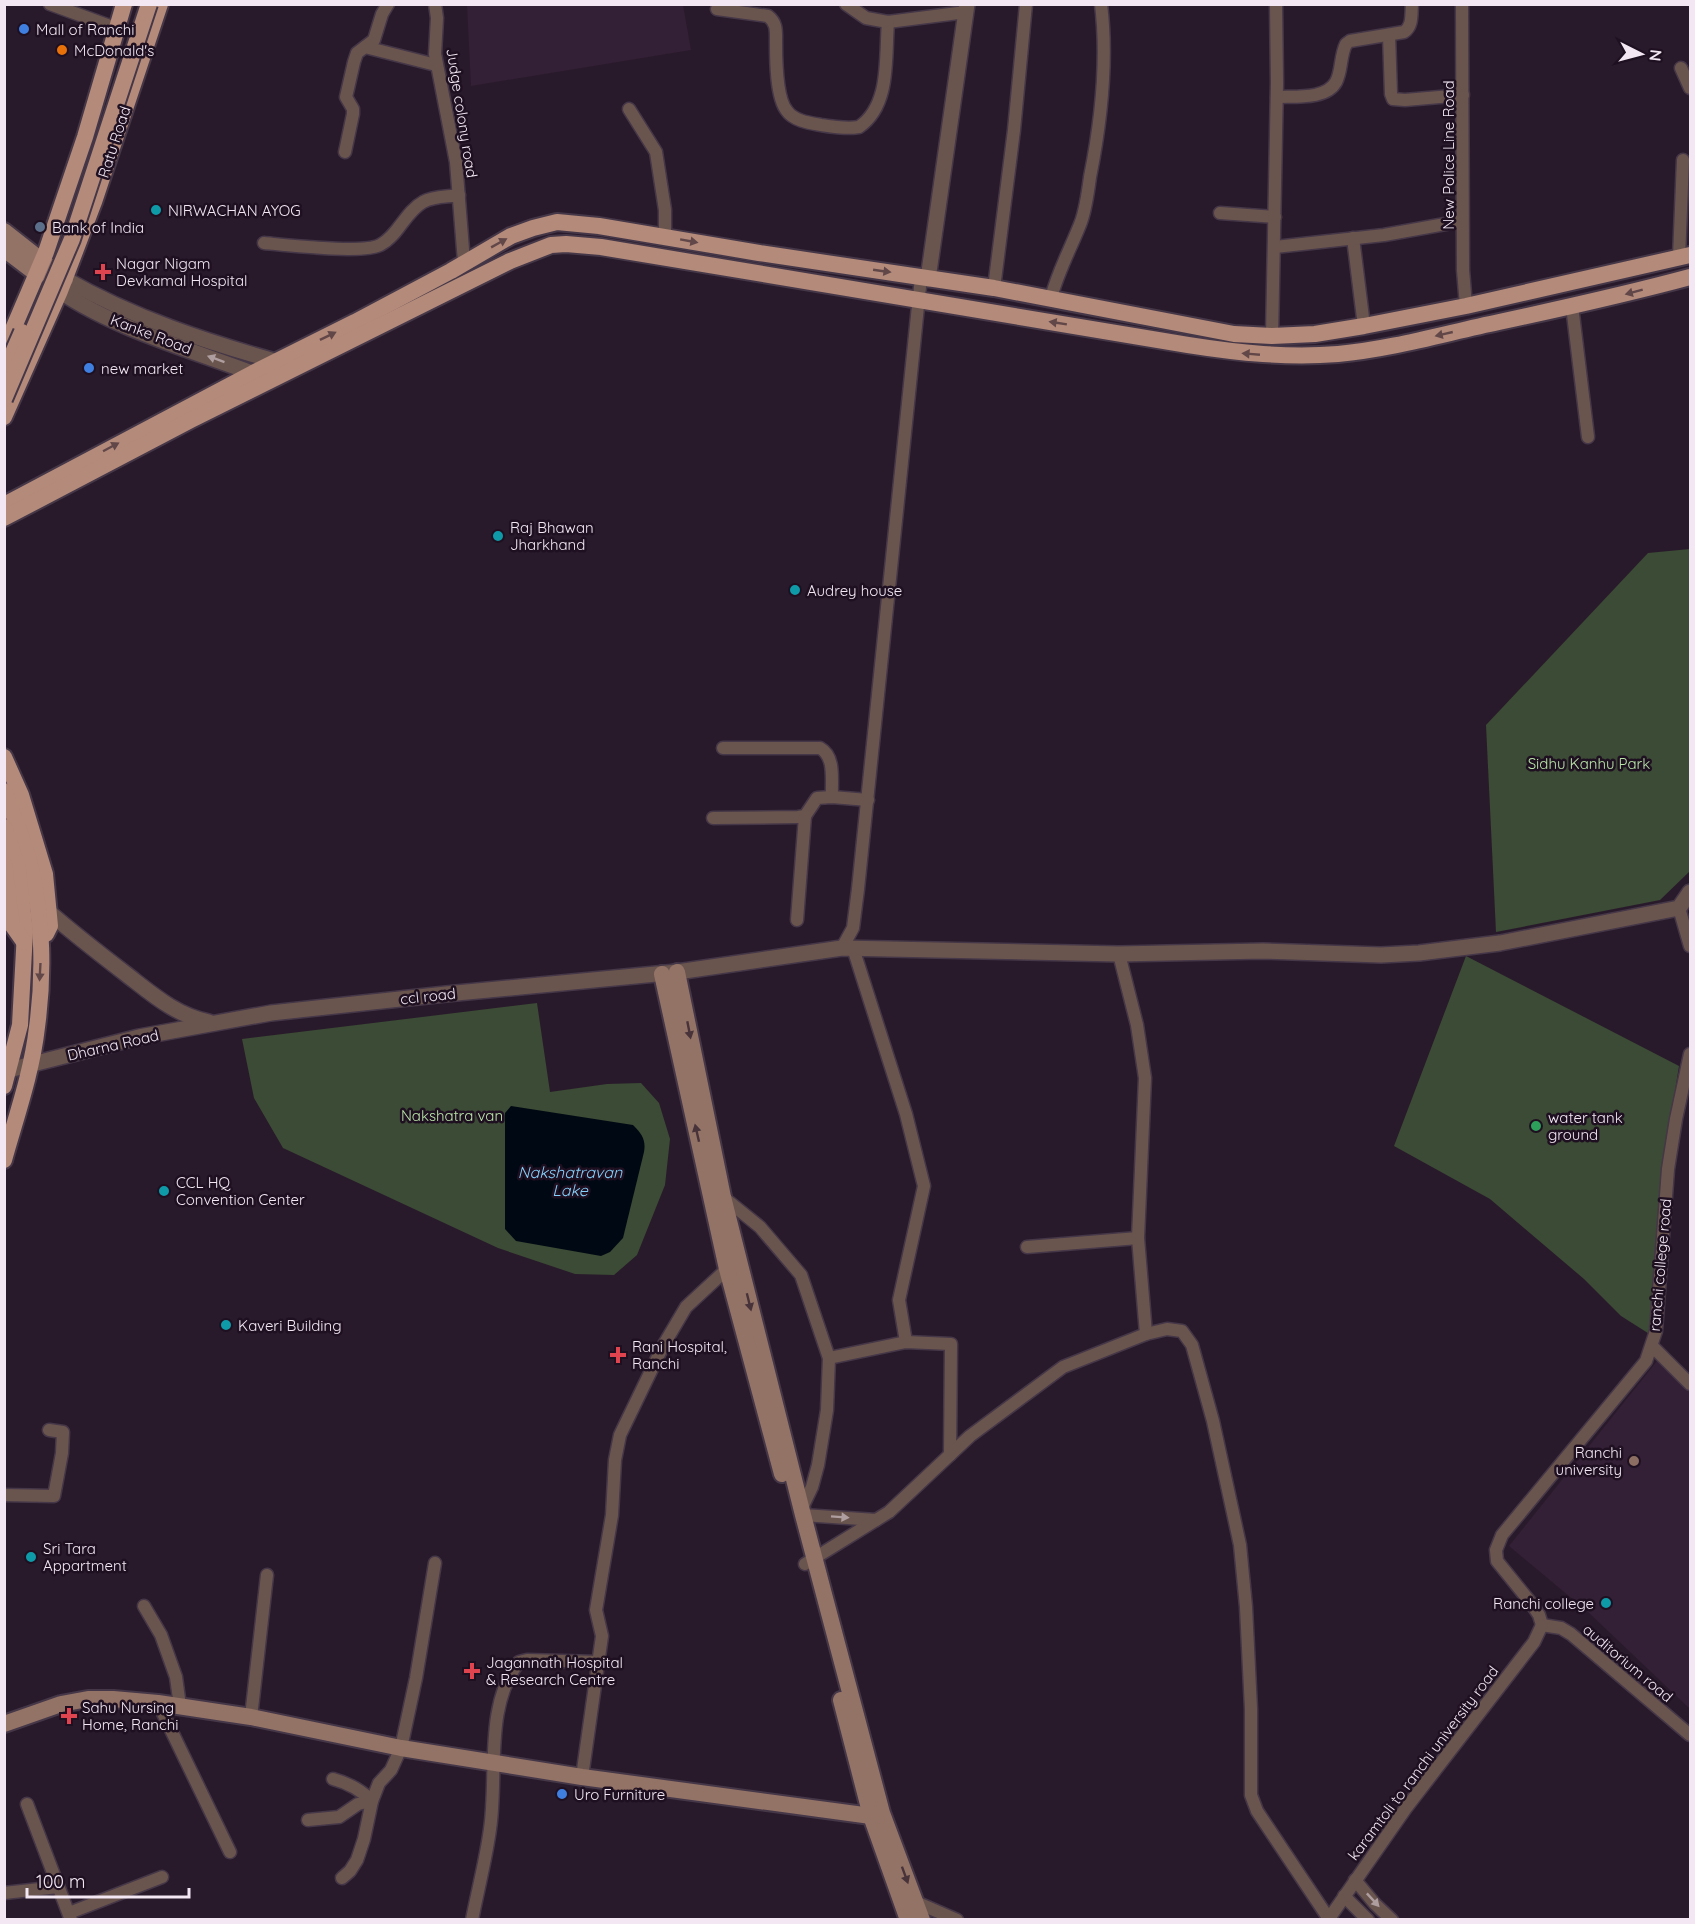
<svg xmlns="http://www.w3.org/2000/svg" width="1695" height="1924" font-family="Quicksand,sans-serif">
<rect width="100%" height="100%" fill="#291a2b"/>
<!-- built -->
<g fill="#331f36">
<polygon points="467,5 683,5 691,50 471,86"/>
<polygon points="1665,1351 1690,1375 1690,1709 1588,1612 1509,1546"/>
</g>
<!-- green -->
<g fill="#3b4b35">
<polygon points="1690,549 1689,872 1660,900 1496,932 1486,725 1648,553"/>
<polygon points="1466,956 1679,1066 1660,1185 1651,1335 1621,1316 1584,1279 1490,1199 1394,1146"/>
<polygon points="537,1003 550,1092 607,1084 641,1083 659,1103 670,1139 665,1185 637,1255 614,1275 575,1274 498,1248 283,1148 254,1098 242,1039"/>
</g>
<!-- water -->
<path fill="#000814" d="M511 1106 633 1125C642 1134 646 1140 644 1152L623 1238 610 1252 601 1256 516 1241 505 1229V1113Z"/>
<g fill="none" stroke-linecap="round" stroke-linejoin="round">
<defs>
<g id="minor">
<polyline points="50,4 118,29"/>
<polyline points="435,4 437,18 435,54 456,162 464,262"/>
<polyline points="846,4 866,18 888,22 966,12"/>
<polyline points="1462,4 1463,270 1466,306"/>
<path d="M717 9 768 16C777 23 776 31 776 42 776 59 776 98 787 111 794 121 810 123 821 125 834 127 846 129 859 127 891 105 885 57 888 22"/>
<polyline points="1389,35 1391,94 1393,99 1405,100 1463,95"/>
<polyline points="365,47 436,65"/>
<polyline points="1681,68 1690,88"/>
<path d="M1277 97C1294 96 1326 100 1336 82 1342 71 1340 56 1346 44L1350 41 1404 32C1413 26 1411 15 1412 4"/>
<polyline points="629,109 656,152 665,210 665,237"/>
<polyline points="345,152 353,114 353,109 346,97 354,62 357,53 374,40 382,14 388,4"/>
<polyline points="1220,213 1275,217"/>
<polyline points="1353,238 1364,326"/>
<path d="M264 243C286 245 364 254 380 245 398 236 405 212 423 202 433 196 448 197 459 195"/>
<polyline points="1275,247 1384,235 1462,221"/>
<polyline points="1679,257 1683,160"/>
<polyline points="994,288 1014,130 1026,4"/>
<path d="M1051 298C1058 271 1071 248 1081 222 1086 208 1088 192 1090 177 1101 122 1108 61 1101 4"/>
<polyline points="1572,306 1588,437"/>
<polyline points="1272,336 1277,83 1276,4"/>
<path d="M723 748H820C836 757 831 781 832 797"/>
<polyline points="713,818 798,817 805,816 817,798 832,797 868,800"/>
<polyline points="1679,908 1690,946"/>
<polyline points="797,920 805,816"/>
<polyline points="842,948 853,928 858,889 921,277"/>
<polyline points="853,948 906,1114 924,1186 899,1300 906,1342"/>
<polyline points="723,1197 760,1227 801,1275 829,1358 827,1410 818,1465 812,1487 802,1508"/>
<polyline points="1027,1247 1138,1238"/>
<polyline points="1146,1334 1167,1329 1182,1331 1192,1345 1213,1421 1240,1545 1246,1607 1251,1709 1251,1795 1257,1811 1329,1919"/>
<polyline points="1652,1346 1690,1384"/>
<polyline points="829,1358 906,1342 951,1344 950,1455"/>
<polyline points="4,1495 54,1496 62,1453 63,1432 49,1430"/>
<polyline points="803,1515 876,1520"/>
<polyline points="805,1564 889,1512 970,1436 1063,1367 1146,1334 1138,1238 1145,1078 1137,1025 1119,954"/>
<polyline points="144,1606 161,1635 176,1677 180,1706"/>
<polyline points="1542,1625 1539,1615 1531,1603 1497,1561 1496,1550 1502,1535 1646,1361 1656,1331 1668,1169 1676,1119 1690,1054"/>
<polyline points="1542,1625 1561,1628 1571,1634 1690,1735"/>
<polyline points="158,1703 230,1852"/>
<polyline points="251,1717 267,1575"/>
<polyline points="582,1777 602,1636 596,1610 612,1515 615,1460 620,1435 663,1346 686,1307 727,1269 731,1269"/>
<polyline points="27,1804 71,1920"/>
<path d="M308 1820 339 1817 358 1804 372 1801C361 1790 348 1783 333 1779"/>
<polyline points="342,1878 350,1871 357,1860 364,1839 372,1801 379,1783 391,1770 401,1748 416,1678 435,1563"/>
<polyline points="1355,1880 1375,1904 1392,1920"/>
<polyline points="4,1893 58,1887"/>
<polyline points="1344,1896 1368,1920"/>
<polyline points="911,1900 957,1920"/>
<polyline points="69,1913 162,1877"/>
<path d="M472 1920C478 1889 486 1859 490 1829 498 1777 484 1705 519 1662L527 1660 598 1662"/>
<polyline points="1328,1920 1406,1808 1534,1642 1542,1625"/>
</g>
<g id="tertiary">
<path d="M65 279C133 318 207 342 282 363"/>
<polyline points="928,279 967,4"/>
<path d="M51 285C109 328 193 350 260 376"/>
<path d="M50 913C74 934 100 954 126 974 152 994 175 1015 209 1022"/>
<polyline points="9,1070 139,1037 271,1013 446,994 677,972 842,948 1119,954 1263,951 1381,955 1419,953 1500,943 1679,908 1690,892"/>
</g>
<g id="secondary">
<polyline points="4,231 65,279"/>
<polyline points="4,249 38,275"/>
<polyline points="677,972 723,1197 803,1515 882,1813 922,1920"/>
<polyline points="662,974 727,1269 782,1474"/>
<polyline points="841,1700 871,1816 908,1920"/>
<polyline points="4,1724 61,1704 88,1699 113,1699 158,1703 251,1717 401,1748 582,1777 871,1816 881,1813"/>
</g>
<g id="primary">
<polyline points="4,350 46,252 85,137 124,4"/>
<polyline points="4,417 60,291 94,202 160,4"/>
<polyline points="4,505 253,373 355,322 451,271 511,236 533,228 557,222 599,226 759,253 994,288 1234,334 1272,336 1315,334 1364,326 1466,306 1690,255"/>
<path d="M4 518 191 420 510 261 551 245 566 244 601 247 1188 345C1239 353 1287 358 1338 354 1393 349 1446 333 1499 322 1564 308 1627 294 1690 277"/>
<polyline points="4,757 21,795 45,874 50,926 46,934"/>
<path d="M4 791C14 816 25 842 31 869 43 919 44 976 37 1027 32 1072 16 1117 4 1160"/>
<polyline points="4,827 18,868 25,932 20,1025 4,1086"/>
<polyline points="4,864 12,925 24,942"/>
</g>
</defs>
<!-- minor casing -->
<use href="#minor" stroke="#453747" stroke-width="15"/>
<!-- tertiary casing -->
<use href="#tertiary" stroke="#453747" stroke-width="18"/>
<!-- secondary casing -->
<use href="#secondary" stroke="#453747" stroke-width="20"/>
<!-- primary casing -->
<use href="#primary" stroke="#453747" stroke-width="20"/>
<!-- minor -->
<use href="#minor" stroke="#6a554e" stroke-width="12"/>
<!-- tertiary -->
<use href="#tertiary" stroke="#6a554e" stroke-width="15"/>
<!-- secondary -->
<use href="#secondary" stroke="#947367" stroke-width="16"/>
<!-- primary -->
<use href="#primary" stroke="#b48a7a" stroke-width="16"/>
<defs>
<g id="primary-bridge">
<polyline points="4,373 22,332"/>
<polyline points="4,399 72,239 149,4"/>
</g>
</defs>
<!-- primary-bridge casing -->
<use href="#primary-bridge" stroke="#453747" stroke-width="20" stroke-linecap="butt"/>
<!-- primary-bridge -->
<use href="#primary-bridge" stroke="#b48a7a" stroke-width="16"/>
</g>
<!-- one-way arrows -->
<defs><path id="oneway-solid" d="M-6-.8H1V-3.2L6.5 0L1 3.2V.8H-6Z" transform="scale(1.5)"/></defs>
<g fill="#624749">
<use href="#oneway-solid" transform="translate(689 241) rotate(10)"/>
<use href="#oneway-solid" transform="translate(499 243) rotate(-29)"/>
<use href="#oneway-solid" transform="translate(882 271) rotate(8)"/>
<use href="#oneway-solid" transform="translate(1634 292) rotate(165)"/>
<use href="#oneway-solid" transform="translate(1058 323) rotate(-171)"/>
<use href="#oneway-solid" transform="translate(1444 334) rotate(167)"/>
<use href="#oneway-solid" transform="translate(328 336) rotate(-26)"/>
<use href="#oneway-solid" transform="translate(1251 354) rotate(-175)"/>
<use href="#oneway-solid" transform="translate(111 447) rotate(-28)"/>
<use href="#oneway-solid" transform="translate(40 972) rotate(93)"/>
</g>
<g fill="#ae9ea0">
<use href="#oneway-solid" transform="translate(216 359) rotate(-160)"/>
<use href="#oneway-solid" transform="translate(840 1517) rotate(4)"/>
<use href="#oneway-solid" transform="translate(1373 1900) rotate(47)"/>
</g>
<g fill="#48333a">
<use href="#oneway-solid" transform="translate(689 1030) rotate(79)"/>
<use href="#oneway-solid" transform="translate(697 1133) rotate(-103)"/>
<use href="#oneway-solid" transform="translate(749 1302) rotate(76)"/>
<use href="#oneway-solid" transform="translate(905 1875) rotate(70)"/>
</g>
<!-- markers -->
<g fill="#3f7fe0" stroke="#1f1021" stroke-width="2">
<circle cx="24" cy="29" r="6"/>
<circle cx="89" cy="368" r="6"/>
<circle cx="562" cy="1794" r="6"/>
</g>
<circle fill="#e8710a" stroke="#1f1021" stroke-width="2" cx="62" cy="50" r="6"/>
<g fill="#0f9aa8" stroke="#1f1021" stroke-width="2">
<circle cx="156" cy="210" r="6"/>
<circle cx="498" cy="536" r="6"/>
<circle cx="795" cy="590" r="6"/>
<circle cx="164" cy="1191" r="6"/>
<circle cx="226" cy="1325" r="6"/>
<circle cx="31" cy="1557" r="6"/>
<circle cx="1606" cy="1603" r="6"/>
</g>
<circle fill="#5c6f8a" stroke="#1f1021" stroke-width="2" cx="40" cy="227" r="6"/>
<g fill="#e0444e" stroke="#1f1021" stroke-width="2">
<path d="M100 263h6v6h6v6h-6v6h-6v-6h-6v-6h6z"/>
<path d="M615 1346h6v6h6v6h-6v6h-6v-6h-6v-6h6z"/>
<path d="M469 1662h6v6h6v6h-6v6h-6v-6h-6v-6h6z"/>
<path d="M66 1707h6v6h6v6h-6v6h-6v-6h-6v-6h6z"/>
</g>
<circle fill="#2e9e5b" stroke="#1f1021" stroke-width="2" cx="1536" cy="1126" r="6"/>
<circle fill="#8d6e63" stroke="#1f1021" stroke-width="2" cx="1634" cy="1461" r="6"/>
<g text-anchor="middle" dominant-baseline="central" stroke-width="5" stroke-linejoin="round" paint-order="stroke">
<!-- poi labels -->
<g font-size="15" fill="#f2e7f3" stroke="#1f1021" text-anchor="start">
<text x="36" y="29">Mall of Ranchi</text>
<text x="74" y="50">McDonald's</text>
<text x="168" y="210">NIRWACHAN AYOG</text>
<text x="52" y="227">Bank of India</text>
<text x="116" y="263">Nagar Nigam<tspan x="116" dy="17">Devkamal Hospital</tspan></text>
<text x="101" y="368">new market</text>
<text x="510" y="527">Raj Bhawan<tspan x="510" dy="17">Jharkhand</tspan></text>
<text x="807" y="590">Audrey house</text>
<text x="1548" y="1117">water tank<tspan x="1548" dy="17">ground</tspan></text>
<text x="176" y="1182">CCL HQ<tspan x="176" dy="17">Convention Center</tspan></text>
<text x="238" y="1325">Kaveri Building</text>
<text x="632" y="1346">Rani Hospital,<tspan x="632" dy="17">Ranchi</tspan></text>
<text x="1622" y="1452" text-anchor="end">Ranchi<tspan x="1622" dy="17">university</tspan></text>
<text x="43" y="1548">Sri Tara<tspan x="43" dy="17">Appartment</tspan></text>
<text x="1594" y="1603" text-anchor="end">Ranchi college</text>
<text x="486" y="1662">Jagannath Hospital<tspan x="486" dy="17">&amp; Research Centre</tspan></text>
<text x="82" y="1707">Sahu Nursing<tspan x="82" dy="17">Home, Ranchi</tspan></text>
<text x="574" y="1794">Uro Furniture</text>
</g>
<!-- street labels -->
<g font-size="15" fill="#f2e7f3" stroke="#1f1021">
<text transform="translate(462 113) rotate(81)">Judge colony road</text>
<text transform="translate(114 142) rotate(-72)">Ratu Road</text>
<text transform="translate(1448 155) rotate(-90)">New Police Line Road</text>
<text transform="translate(151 334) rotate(21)">Kanke Road</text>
<text transform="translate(428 996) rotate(-6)">ccl road</text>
<text transform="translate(113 1045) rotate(-13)">Dharna Road</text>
<text transform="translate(1660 1265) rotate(-85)">ranchi college road</text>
<text transform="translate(1628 1663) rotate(40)">auditorium road</text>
<text transform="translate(1423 1763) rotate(-53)">karamtoli to ranchi university road</text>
</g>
<!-- park labels -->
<g font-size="15" fill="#b8e6a7" stroke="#1f1021">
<text x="1589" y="763">Sidhu Kanhu Park</text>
<text x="452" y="1115">Nakshatra van</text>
</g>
<!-- water labels -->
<g font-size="16" font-style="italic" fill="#85d1fc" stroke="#1f1021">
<text x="570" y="1172">Nakshatravan<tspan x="570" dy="18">Lake</tspan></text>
</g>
</g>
<!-- border -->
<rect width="1695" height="1924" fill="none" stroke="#f2e7f3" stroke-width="12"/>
<!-- north arrow -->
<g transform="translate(1641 54) rotate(96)" stroke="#1f1021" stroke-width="4.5" paint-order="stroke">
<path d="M0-4.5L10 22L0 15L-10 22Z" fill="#f2e7f3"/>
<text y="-9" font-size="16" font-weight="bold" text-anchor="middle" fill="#f2e7f3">N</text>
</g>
<!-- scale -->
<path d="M27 1888v9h162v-9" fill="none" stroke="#f2e7f3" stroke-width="3"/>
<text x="36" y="1888" font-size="18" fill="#f2e7f3" stroke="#1f1021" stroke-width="4.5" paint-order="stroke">100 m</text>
</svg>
